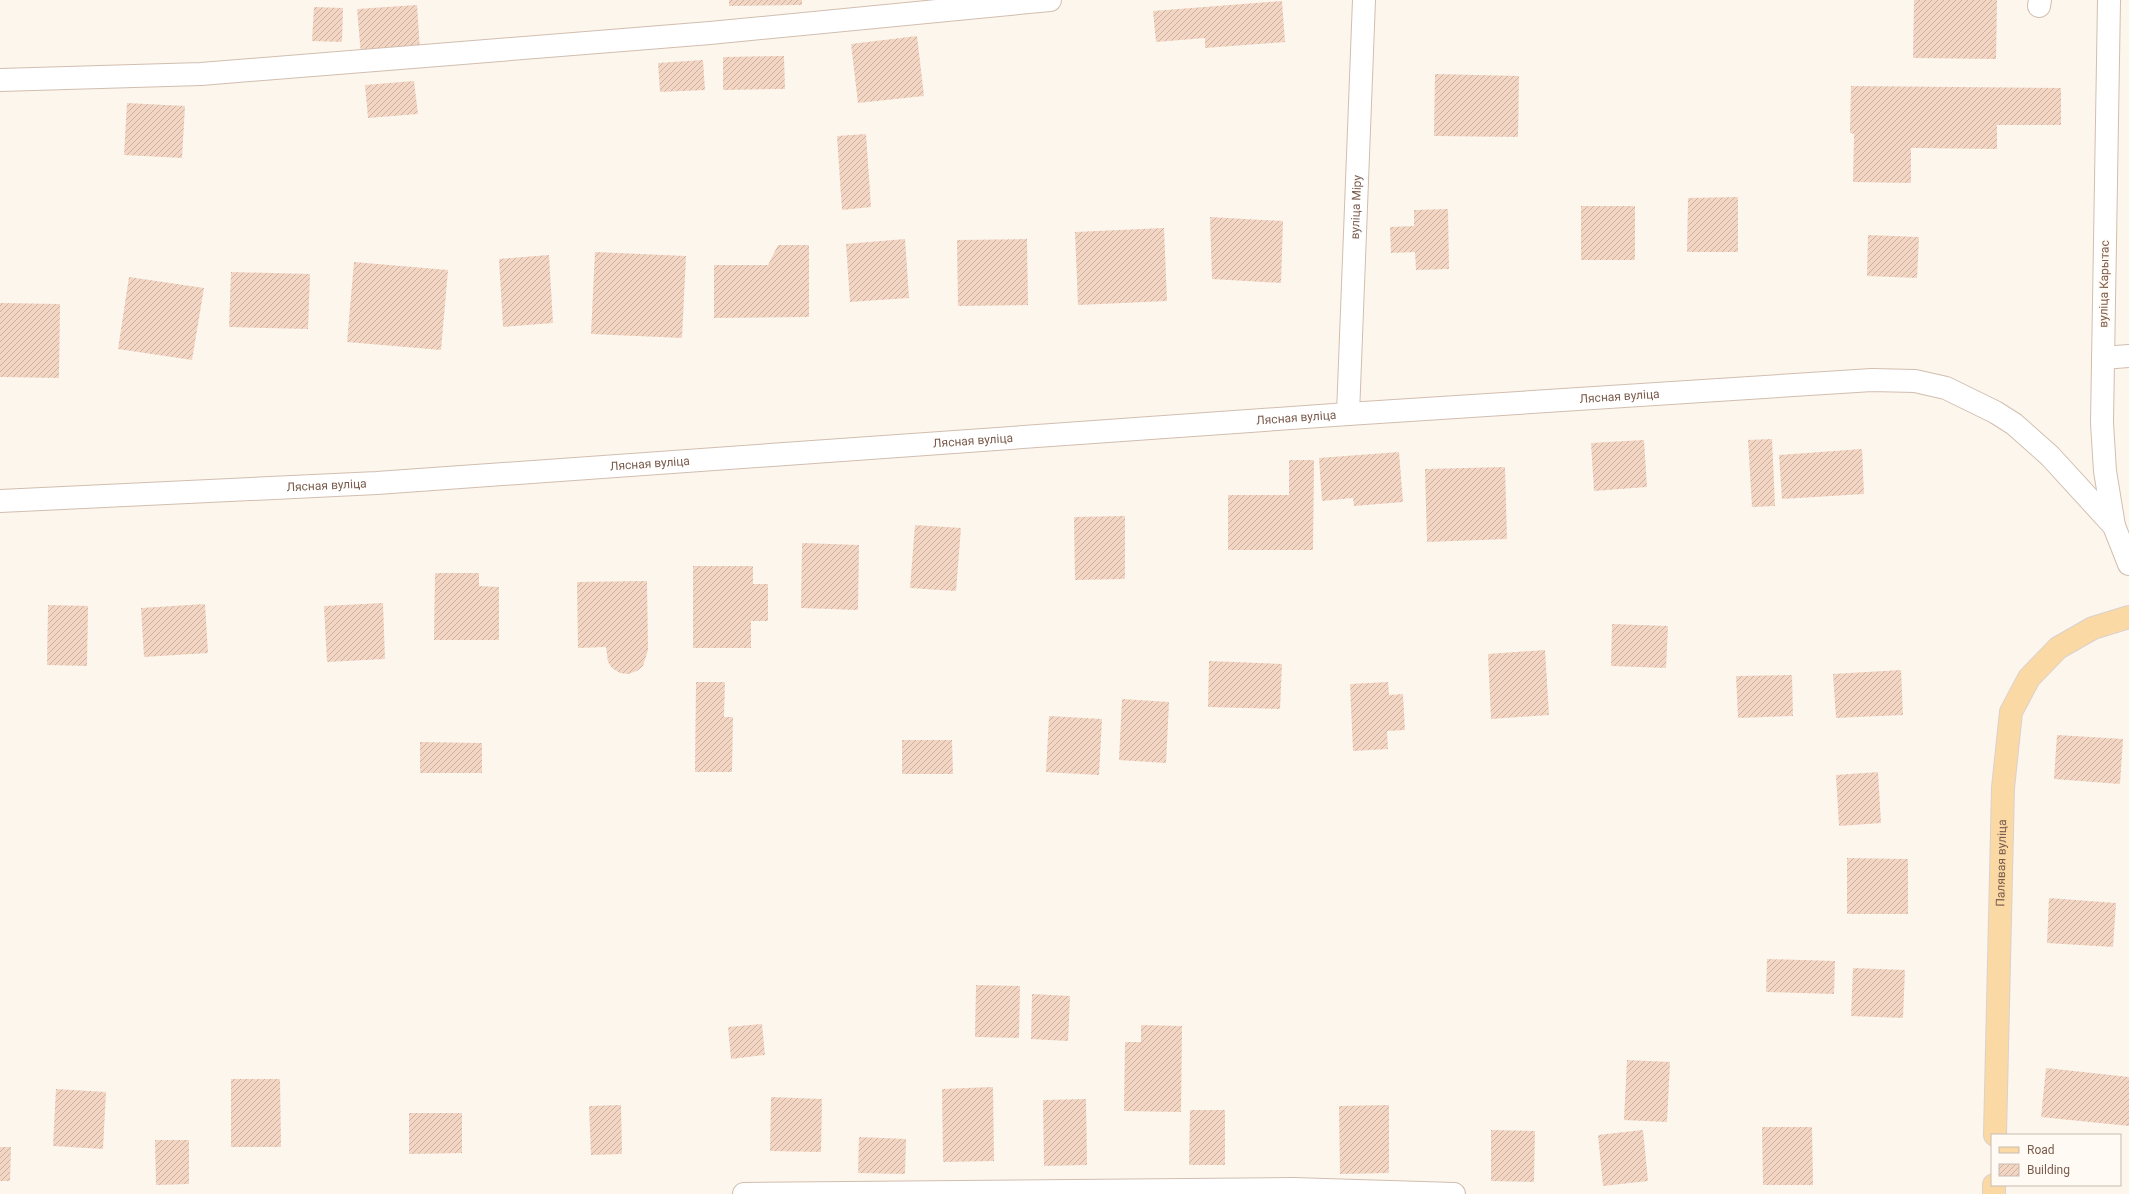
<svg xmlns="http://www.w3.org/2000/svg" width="2129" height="1194" font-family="Roboto,sans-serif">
<defs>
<pattern id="building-hatch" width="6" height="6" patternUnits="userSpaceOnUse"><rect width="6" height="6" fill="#f3d5c3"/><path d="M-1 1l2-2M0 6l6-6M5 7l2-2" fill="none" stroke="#cab0a1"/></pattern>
</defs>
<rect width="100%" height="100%" fill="#fdf6ec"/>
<!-- building -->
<g fill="url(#building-hatch)">
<polygon points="729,0 802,0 802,5 729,6"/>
<polygon points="1914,0 1997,0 1996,59 1913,58"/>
<polygon points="1282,1 1285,42 1205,48 1205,38 1156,42 1153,11"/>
<polygon points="417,5 420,50 361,55 357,9"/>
<polygon points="314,7 343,8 342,42 312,41"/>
<polygon points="917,36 924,96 858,103 851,44"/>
<polygon points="784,56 785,89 723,90 723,57"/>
<polygon points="703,60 705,90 660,92 658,63"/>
<polygon points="1435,74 1519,76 1518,137 1434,136"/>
<polygon points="414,81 418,114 368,118 365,85"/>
<polygon points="1851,86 2061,88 2061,125 1997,125 1997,149 1911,148 1911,183 1853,182 1854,134 1850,133"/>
<polygon points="127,103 185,106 182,158 124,155"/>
<polygon points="866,134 871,207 842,210 837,136"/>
<polygon points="1738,197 1738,252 1687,252 1688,198"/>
<rect x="1581" y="206" width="54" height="54"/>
<polygon points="1448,209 1449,269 1416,270 1415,252 1391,253 1390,227 1414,226 1414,210"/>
<polygon points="1210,217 1283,221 1281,283 1212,279"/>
<polygon points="1164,228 1167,301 1078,305 1075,232"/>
<polygon points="1868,235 1919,237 1917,278 1867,276"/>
<polygon points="905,239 909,298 850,302 846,244"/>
<polygon points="1027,239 1028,305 958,306 957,240"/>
<polygon points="778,245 809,245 809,317 714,318 714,265 768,265"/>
<polygon points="595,252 686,256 682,338 591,334"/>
<polygon points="549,255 553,323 503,327 499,259"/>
<polygon points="354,262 448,270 441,350 347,342"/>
<polygon points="231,272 310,274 308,329 229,327"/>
<polygon points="129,277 204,288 192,360 118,349"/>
<polygon points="0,303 60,304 59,378 0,377"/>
<polygon points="1772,439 1775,506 1752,507 1748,440"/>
<polygon points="1644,440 1647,487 1594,491 1591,443"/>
<polygon points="1862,449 1864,494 1782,499 1779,455"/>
<polygon points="1399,452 1403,502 1354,506 1353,498 1322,501 1319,458"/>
<polygon points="1289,460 1314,460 1313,550 1228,550 1228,495 1289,495"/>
<polygon points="1505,467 1507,539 1427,542 1425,469"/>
<polygon points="1125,516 1125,579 1075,580 1074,517"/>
<polygon points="915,525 961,528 956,591 910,588"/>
<polygon points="802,543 859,545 858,610 801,608"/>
<polygon points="693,566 753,566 753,584 768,584 768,621 751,621 751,648 693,648"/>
<polygon points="435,573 479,573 479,586 499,587 499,640 434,640"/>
<polygon points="647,581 648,650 643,666 637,671 628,674 620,673 612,668 608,662 606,647 578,648 577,582"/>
<polygon points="383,603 385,659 327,662 324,606"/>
<polygon points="205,604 208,653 144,657 141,608"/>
<polygon points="48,605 88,606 87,666 47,665"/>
<polygon points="1612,624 1668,626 1666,668 1611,666"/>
<polygon points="1545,650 1549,715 1491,719 1488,654"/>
<polygon points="1209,661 1282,664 1280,709 1208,707"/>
<polygon points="1901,670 1903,715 1836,718 1833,674"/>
<polygon points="1792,675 1793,716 1738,718 1736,676"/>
<polygon points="696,682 725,682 724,717 733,717 732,772 695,772"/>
<polygon points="1388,682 1389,695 1403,694 1405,730 1387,731 1388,749 1353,751 1350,684"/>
<polygon points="1122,699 1169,702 1166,763 1119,760"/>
<polygon points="1049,716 1102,719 1099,775 1046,772"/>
<polygon points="2057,735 2123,739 2120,784 2054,779"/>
<polygon points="902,740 952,740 953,774 902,774"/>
<polygon points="420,742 482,743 482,773 420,773"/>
<polygon points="1878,772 1881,823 1839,826 1836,775"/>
<polygon points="1847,858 1908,859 1908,914 1847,914"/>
<polygon points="2049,898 2116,903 2113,947 2047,943"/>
<polygon points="1767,959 1835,961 1834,994 1766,992"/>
<polygon points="1853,968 1905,970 1903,1018 1851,1016"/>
<polygon points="976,985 1020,986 1019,1038 975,1037"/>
<polygon points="1032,994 1070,996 1068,1041 1031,1039"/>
<polygon points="762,1024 765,1055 731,1059 728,1027"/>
<polygon points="1141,1025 1182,1026 1181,1112 1124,1111 1125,1042 1141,1042"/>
<polygon points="1627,1060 1670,1062 1667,1122 1624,1120"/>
<polygon points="2046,1068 2129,1077 2129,1126 2041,1117"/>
<polygon points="231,1079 280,1079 281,1147 231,1147"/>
<polygon points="993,1087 994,1161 943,1162 942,1089"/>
<polygon points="56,1089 106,1092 103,1149 53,1146"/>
<polygon points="771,1097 822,1099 821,1152 770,1151"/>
<polygon points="1086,1099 1087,1165 1044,1166 1043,1100"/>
<polygon points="621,1105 622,1154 591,1155 589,1106"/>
<polygon points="1389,1105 1389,1173 1340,1174 1339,1106"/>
<polygon points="1190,1110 1225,1110 1225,1165 1189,1165"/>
<polygon points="409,1113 462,1113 462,1153 409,1154"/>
<polygon points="1762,1127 1812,1127 1813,1185 1763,1185"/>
<polygon points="1491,1130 1535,1131 1534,1182 1491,1181"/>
<polygon points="1643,1130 1648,1181 1603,1186 1598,1135"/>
<polygon points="859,1137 906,1139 905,1174 858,1173"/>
<polygon points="155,1140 189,1140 189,1184 156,1185"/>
<polygon points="0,1147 11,1147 10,1181 0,1181"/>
</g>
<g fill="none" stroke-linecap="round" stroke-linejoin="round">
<defs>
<g id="minor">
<polyline points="2109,0 2102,423 2105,471 2114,526 2129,564"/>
<polyline points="2039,6 2040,0"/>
<polyline points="0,80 201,74 710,33 1050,0"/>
<polyline points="2103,358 2129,356"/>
<path id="s1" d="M1348 414 1364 0"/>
<path id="s2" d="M0 501 377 483 1348 414 1872 380 1915 381 1946 388 1995 412 2014 424 2050 456 2114 526"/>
<polyline points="744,1194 1293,1189 1454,1194"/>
</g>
<g id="major">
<path id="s3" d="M1995 1135 2003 788 2011 712 2029 678 2058 648 2093 628 2129 617"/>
<polyline points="1994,1194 1994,1185"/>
</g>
</defs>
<!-- minor casing -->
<use href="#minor" stroke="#d1beb0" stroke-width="24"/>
<!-- major casing -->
<use href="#major" stroke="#dad1cd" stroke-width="24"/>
<!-- minor -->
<use href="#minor" stroke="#fff" stroke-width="22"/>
<!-- major -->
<use href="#major" stroke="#fbd9a5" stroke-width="22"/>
</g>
<g text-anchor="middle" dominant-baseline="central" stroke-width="3.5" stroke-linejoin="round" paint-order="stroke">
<!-- street labels -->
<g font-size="12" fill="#7a5c4d" stroke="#fffaf3">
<text stroke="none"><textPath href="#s1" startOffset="207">вуліца Міру</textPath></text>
<text transform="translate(2104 284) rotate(-89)">вуліца Карытас</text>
<text stroke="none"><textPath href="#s2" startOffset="1623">Лясная вуліца</textPath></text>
<text stroke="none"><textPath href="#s2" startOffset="1299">Лясная вуліца</textPath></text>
<text stroke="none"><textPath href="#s2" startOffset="975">Лясная вуліца</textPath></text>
<text stroke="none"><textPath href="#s2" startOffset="651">Лясная вуліца</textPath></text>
<text stroke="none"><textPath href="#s2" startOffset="327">Лясная вуліца</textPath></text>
<text stroke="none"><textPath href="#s3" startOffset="272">Палявая вуліца</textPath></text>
</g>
</g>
<!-- legend -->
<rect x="1991" y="1134" width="130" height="52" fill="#fffaf3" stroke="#cabbb1"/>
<rect x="1999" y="1147" width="20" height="6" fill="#fbd9a5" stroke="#cabbb1"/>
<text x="2027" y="1154" font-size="12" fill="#7a5c4d">Road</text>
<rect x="1999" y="1164" width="20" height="12" fill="url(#building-hatch)" stroke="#cabbb1"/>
<text x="2027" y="1174" font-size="12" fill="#7a5c4d">Building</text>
</svg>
